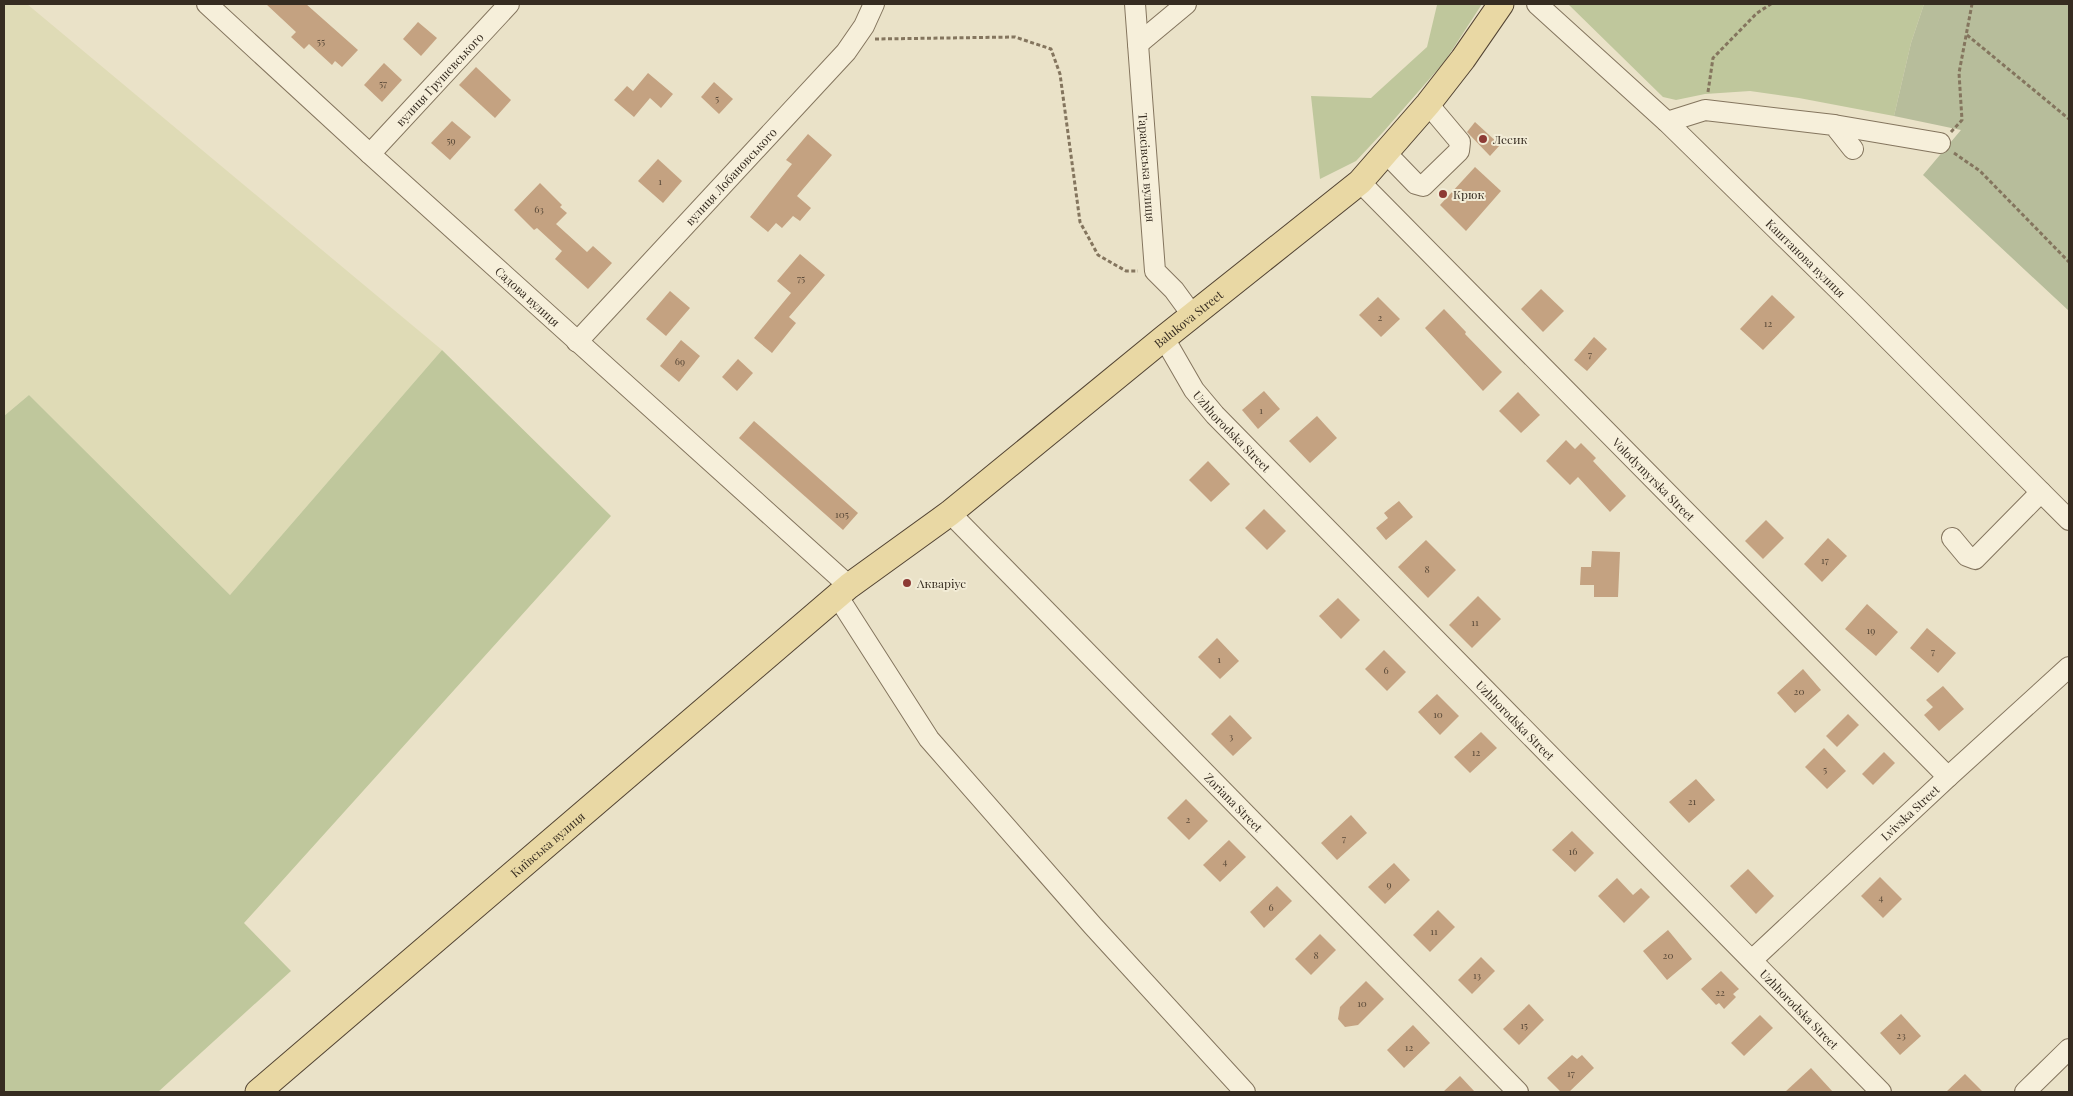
<svg xmlns="http://www.w3.org/2000/svg" width="2073" height="1096" font-family="'Playfair Display',serif">
<rect width="100%" height="100%" fill="#eae2c8"/>
<!-- farmland -->
<polygon fill="#dfdbb6" points="4,4 27,4 442,350 230,595 29,395 4,416"/>
<!-- green -->
<g fill="#bfc79c">
<polygon points="1393,4 1482,4 1445,61 1384,131 1356,161 1320,179 1311,96 1371,98 1427,47 1437,5"/>
<polygon points="1568,4 1924,4 1911,43 1894,116 1799,98 1750,91 1705,94 1676,100 1663,97"/>
<polygon points="442,350 611,516 244,923 291,971 158,1092 4,1092 4,416 29,395 230,595"/>
</g>
<!-- cemetery -->
<polygon fill="#b7bd9b" points="1924,4 2069,4 2069,311 1923,175 1961,130 1894,116 1911,43"/>
<!-- building -->
<g fill="#c4a281">
<polygon points="266,4 306,4 358,50 342,67 335,61 332,65 309,44 304,49 291,37 296,32"/>
<polygon points="418,22 437,38 421,56 403,39"/>
<polygon points="384,63 402,80 382,102 364,85"/>
<polygon points="476,67 511,100 495,118 459,85"/>
<polygon points="648,73 673,94 661,108 650,98 634,117 614,100 627,86 633,91"/>
<polygon points="714,82 733,99 719,114 701,97"/>
<polygon points="452,121 471,137 450,160 431,143"/>
<polygon points="1475,122 1500,145 1490,156 1467,132"/>
<polygon points="808,134 832,155 797,196 811,208 800,221 793,216 782,228 776,223 768,232 750,217 792,164 786,160"/>
<polygon points="658,159 682,181 663,203 638,181"/>
<polygon points="1475,167 1501,191 1466,231 1440,205"/>
<polygon points="540,183 562,205 560,207 567,213 556,224 587,252 593,246 612,263 588,289 555,259 562,251 537,228 534,230 514,210"/>
<polygon points="800,254 825,275 789,317 796,323 772,353 754,338 791,293 777,281"/>
<polygon points="1541,289 1564,311 1543,332 1521,309"/>
<polygon points="670,291 690,308 666,336 646,319"/>
<polygon points="1772,295 1795,317 1763,350 1740,329"/>
<polygon points="1378,297 1400,319 1381,337 1359,315"/>
<polygon points="1444,309 1466,332 1465,334 1502,372 1483,391 1425,328"/>
<polygon points="1594,337 1607,349 1587,371 1574,360"/>
<polygon points="681,340 700,356 679,382 660,366"/>
<polygon points="738,359 753,373 737,391 722,377"/>
<polygon points="1264,391 1280,409 1258,429 1242,410"/>
<polygon points="1518,392 1540,415 1521,433 1499,411"/>
<polygon points="1317,416 1337,438 1310,463 1289,441"/>
<polygon points="754,421 858,513 843,530 739,438"/>
<polygon points="1566,440 1575,449 1581,443 1596,458 1593,461 1626,496 1610,512 1578,477 1570,485 1546,461"/>
<polygon points="1208,461 1230,484 1211,502 1189,480"/>
<polygon points="1399,501 1413,517 1386,540 1376,528 1388,518 1384,513"/>
<polygon points="1264,509 1286,531 1267,550 1245,528"/>
<polygon points="1766,520 1784,538 1763,559 1745,541"/>
<polygon points="1828,538 1847,556 1822,582 1804,564"/>
<polygon points="1426,540 1456,570 1428,598 1398,567"/>
<polygon points="1592,551 1620,552 1618,597 1594,597 1594,585 1580,585 1581,567 1591,567"/>
<polygon points="1478,596 1501,619 1472,648 1449,625"/>
<polygon points="1338,598 1360,620 1341,639 1319,616"/>
<polygon points="1867,604 1898,632 1876,656 1845,629"/>
<polygon points="1927,628 1956,653 1938,673 1910,648"/>
<polygon points="1217,638 1239,661 1220,679 1198,657"/>
<polygon points="1384,650 1406,672 1387,691 1365,669"/>
<polygon points="1803,669 1821,690 1795,713 1777,693"/>
<polygon points="1943,686 1964,709 1939,731 1924,715 1933,707 1926,700"/>
<polygon points="1437,694 1459,716 1440,735 1418,712"/>
<polygon points="1848,714 1859,725 1837,747 1826,736"/>
<polygon points="1230,715 1252,738 1233,756 1211,734"/>
<polygon points="1481,732 1497,748 1470,773 1454,757"/>
<polygon points="1824,748 1846,771 1827,789 1805,767"/>
<polygon points="1884,752 1895,763 1873,785 1862,774"/>
<polygon points="1696,779 1715,800 1689,823 1669,802"/>
<polygon points="1186,799 1208,821 1189,840 1167,818"/>
<polygon points="1351,815 1367,833 1337,860 1321,843"/>
<polygon points="1572,831 1594,853 1575,872 1552,850"/>
<polygon points="1229,840 1246,857 1220,882 1203,865"/>
<polygon points="1394,863 1410,880 1385,904 1368,887"/>
<polygon points="1748,869 1774,896 1756,914 1730,886"/>
<polygon points="1880,877 1902,899 1883,918 1861,896"/>
<polygon points="1617,878 1633,895 1641,888 1650,897 1624,923 1598,896"/>
<polygon points="1277,886 1292,901 1264,928 1250,912"/>
<polygon points="1438,910 1455,927 1430,952 1413,935"/>
<polygon points="1668,930 1692,959 1667,980 1643,951"/>
<polygon points="1320,934 1336,950 1311,975 1295,959"/>
<polygon points="1481,957 1495,971 1472,994 1458,980"/>
<polygon points="1721,971 1739,989 1733,994 1736,997 1724,1009 1719,1003 1716,1005 1701,989"/>
<polygon points="1366,981 1384,999 1358,1025 1345,1027 1338,1019 1340,1007"/>
<polygon points="1529,1004 1544,1020 1519,1045 1503,1029"/>
<polygon points="1901,1014 1921,1036 1900,1055 1880,1033"/>
<polygon points="1760,1015 1773,1028 1744,1056 1731,1043"/>
<polygon points="1413,1025 1430,1043 1404,1068 1387,1050"/>
<polygon points="1572,1055 1577,1059 1582,1055 1594,1068 1569,1092 1561,1092 1547,1078"/>
<polygon points="1811,1068 1833,1092 1785,1092"/>
<polygon points="1965,1074 1983,1092 1946,1092"/>
<polygon points="1460,1076 1475,1092 1443,1092"/>
</g>
<g fill="none" stroke-linecap="round" stroke-linejoin="round">
<defs>
<g id="minor">
<path id="s1" d="M207 4 370 154 849 586"/>
<path id="s2" d="M1135 4 1155 271 1174 290 1193 316"/>
<path id="s3" d="M1537 4 1667 122 1858 309 2069 520"/>
<polyline points="1138,44 1186,4"/>
<polyline points="1667,122 1705,110 1834,125 1853,149"/>
<polyline points="1834,125 1940,143"/>
<polyline points="1386,153 1416,184 1423,186 1459,151 1460,142 1428,104"/>
<path id="s4" d="M370 154 509 4"/>
<path id="s5" d="M1360 182 1948 777"/>
<path id="s6" d="M1164 338 1194 390 1215 415 1881 1092"/>
<path id="s7" d="M577 342 846 52 864 26 874 4"/>
<path id="s8" d="M950 513 1518 1092"/>
<polyline points="1952,538 1967,556 1975,559 2041,492"/>
<polyline points="838,597 929,739 1093,926 1245,1092"/>
<path id="s9" d="M1752 960 1948 777 2069 667"/>
<polyline points="2025,1092 2069,1049"/>
</g>
<g id="major">
<path id="s10" d="M258 1092 849 586 950 513 1164 338 1360 182 1428 104 1463 59 1501 4"/>
</g>
</defs>
<!-- minor casing -->
<use href="#minor" stroke="#84755e" stroke-width="22"/>
<!-- major casing -->
<use href="#major" stroke="#524332" stroke-width="27"/>
<!-- path -->
<g stroke="#84755e" stroke-width="3" stroke-dasharray="4 2.5" stroke-linecap="butt">
<polyline points="1967,35 2069,119"/>
<polyline points="875,39 1015,37 1051,49 1060,74 1080,222 1098,255 1126,271 1138,271"/>
<polyline points="1708,92 1713,58 1757,13 1771,4"/>
<polyline points="1951,132 1962,120 1959,73 1972,4"/>
<polyline points="1954,153 1980,171 2069,262"/>
</g>
<!-- minor -->
<use href="#minor" stroke="#f6efda" stroke-width="20"/>
<!-- major -->
<use href="#major" stroke="#e9d8a4" stroke-width="25"/>
</g>
<!-- markers -->
<g fill="#8d3a34" stroke="#f2ecd6" stroke-width="2">
<circle cx="1483" cy="139" r="5"/>
<circle cx="1443" cy="194" r="5"/>
<circle cx="907" cy="583" r="5"/>
</g>
<g text-anchor="middle" dominant-baseline="central" stroke-width="4" stroke-linejoin="round" paint-order="stroke">
<!-- number labels -->
<g font-size="10" fill="#5a4a39">
<text x="321" y="41">55</text>
<text x="383" y="83">57</text>
<text x="717" y="98">5</text>
<text x="451" y="140">59</text>
<text x="660" y="181">1</text>
<text x="539" y="209">63</text>
<text x="801" y="278">75</text>
<text x="1380" y="317">2</text>
<text x="1768" y="323">12</text>
<text x="1590" y="354">7</text>
<text x="680" y="361">69</text>
<text x="1261" y="410">1</text>
<text x="842" y="514">105</text>
<text x="1825" y="560">17</text>
<text x="1427" y="569">8</text>
<text x="1475" y="622">11</text>
<text x="1871" y="630">19</text>
<text x="1933" y="651">7</text>
<text x="1219" y="659">1</text>
<text x="1386" y="670">6</text>
<text x="1799" y="691">20</text>
<text x="1438" y="714">10</text>
<text x="1231" y="736">3</text>
<text x="1476" y="752">12</text>
<text x="1825" y="769">5</text>
<text x="1692" y="801">21</text>
<text x="1188" y="819">2</text>
<text x="1344" y="838">7</text>
<text x="1573" y="851">16</text>
<text x="1225" y="861">4</text>
<text x="1389" y="884">9</text>
<text x="1881" y="897">4</text>
<text x="1271" y="907">6</text>
<text x="1434" y="931">11</text>
<text x="1316" y="955">8</text>
<text x="1668" y="955">20</text>
<text x="1477" y="975">13</text>
<text x="1720" y="992">22</text>
<text x="1362" y="1003">10</text>
<text x="1524" y="1025">15</text>
<text x="1901" y="1035">23</text>
<text x="1409" y="1047">12</text>
<text x="1571" y="1073">17</text>
</g>
<!-- street labels -->
<g font-size="12" fill="#362c21" stroke="#f2ecd6">
<text stroke="none"><textPath href="#s4" startOffset="102">вулиця Грушевського</textPath></text>
<text stroke="none"><textPath href="#s2" startOffset="164">Тарасівська вулиця</textPath></text>
<text stroke="none"><textPath href="#s7" startOffset="226">вулиця Лобановського</textPath></text>
<text stroke="none"><textPath href="#s3" startOffset="370">Каштанова вулиця</textPath></text>
<text stroke="none"><textPath href="#s1" startOffset="434">Садова вулиця</textPath></text>
<text stroke="none"><textPath href="#s10" startOffset="1210">Balukova Street</textPath></text>
<text stroke="none"><textPath href="#s6" startOffset="116">Uzhhorodska Street</textPath></text>
<text stroke="none"><textPath href="#s5" startOffset="418">Volodymyrska Street</textPath></text>
<text stroke="none"><textPath href="#s6" startOffset="521">Uzhhorodska Street</textPath></text>
<text stroke="none"><textPath href="#s8" startOffset="405">Zoriana Street</textPath></text>
<text stroke="none"><textPath href="#s9" startOffset="216">Lvivska Street</textPath></text>
<text stroke="none"><textPath href="#s10" startOffset="381">Київська вулиця</textPath></text>
<text stroke="none"><textPath href="#s6" startOffset="926">Uzhhorodska Street</textPath></text>
</g>
<!-- poi labels -->
<g font-size="12" fill="#362c21" stroke="#f2ecd6" text-anchor="start">
<text x="1493" y="139">Лесик</text>
<text x="1453" y="194">Крюк</text>
<text x="917" y="583">Акваріус</text>
</g>
</g>
<!-- border -->
<rect width="2073" height="1096" fill="none" stroke="#362c21" stroke-width="10"/>
</svg>
